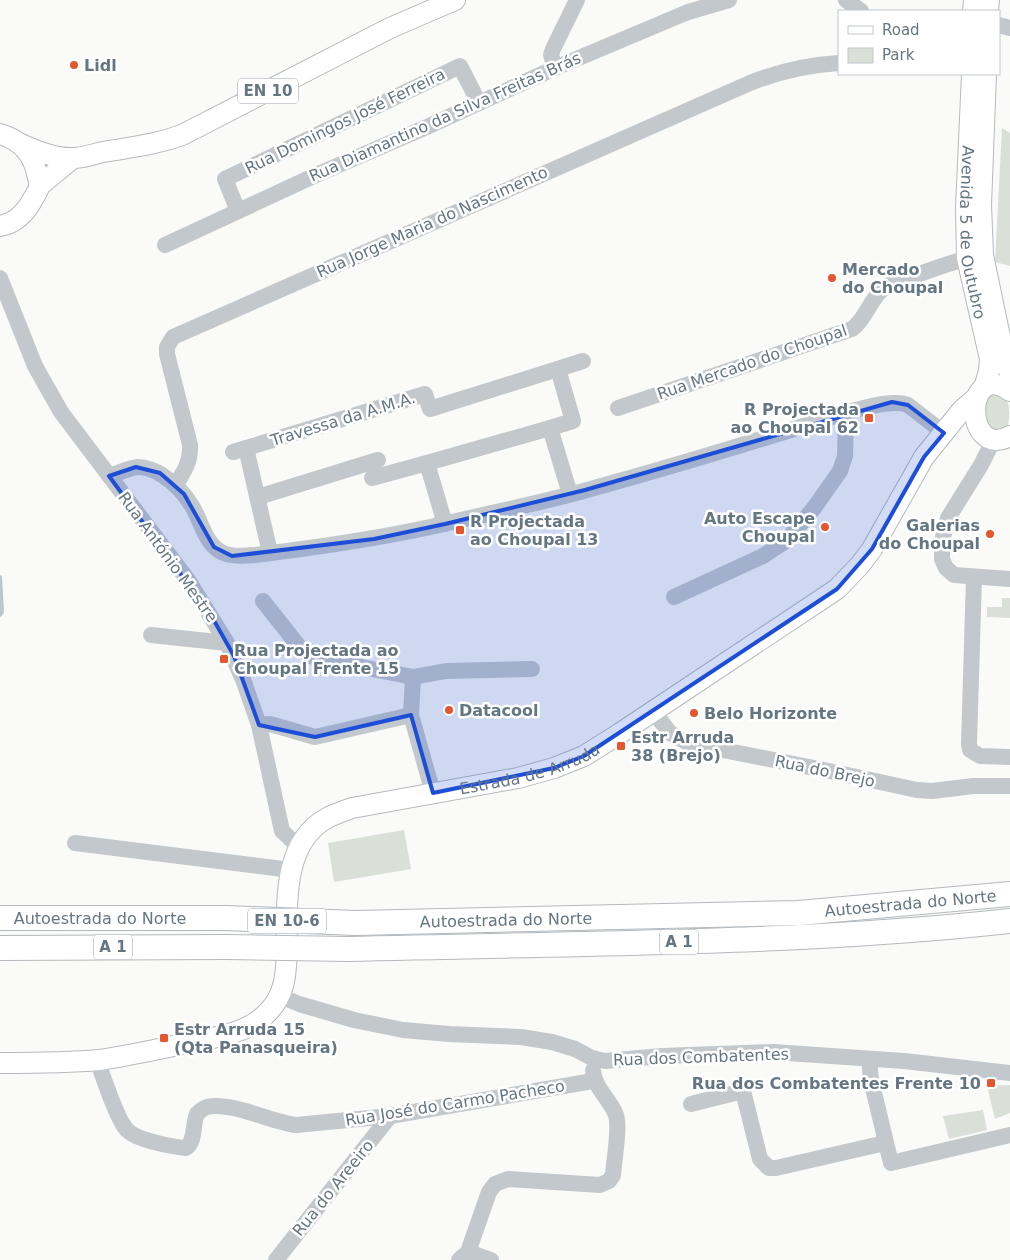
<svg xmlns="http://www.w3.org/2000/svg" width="1010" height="1260" font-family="'DejaVu Sans',sans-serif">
<rect width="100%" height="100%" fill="#fafaf8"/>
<!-- green -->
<g fill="#dadfd7">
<polygon points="1002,128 1010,133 1010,266 995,262"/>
<path d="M991 394 1006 398C1010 405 1010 420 1007 428L992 431 981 410Z"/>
<polygon points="1002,598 1010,598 1010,618 987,617 987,607 1002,607"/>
<polygon points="404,830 411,869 334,882 328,843"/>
<polygon points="1010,1085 1010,1113 995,1119 987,1086"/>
<polygon points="983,1110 987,1130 949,1139 943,1116"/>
</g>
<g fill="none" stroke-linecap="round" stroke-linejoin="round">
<!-- stream -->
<polyline stroke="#bbc7cb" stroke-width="4" points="0,577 2,612 0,615"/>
<defs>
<g id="major">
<polyline points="973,11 974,0"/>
<polyline points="988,11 989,0"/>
<path id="s1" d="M972 74 966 207 967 258 990 359 989 371 984 388"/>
<polyline points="986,74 981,205 983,255 999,332 1010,375"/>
<path d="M0 134C20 140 33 153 37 174 38 178 40 183 39 186 39 189 36 194 34 197 27 211 17 223 0 226"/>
<path d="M21 144C36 151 56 159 73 158 83 158 94 154 103 152 131 147 155 145 182 135L390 28 455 0"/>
<polyline points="39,186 73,158"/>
<path d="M1010 391C963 358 964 461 1010 436"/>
<path id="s2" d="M0 1063C33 1063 66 1063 99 1060 129 1056 159 1049 188 1043 216 1037 248 1034 268 1012 286 994 286 972 287 949 287 904 282 843 327 818 335 814 344 811 352 808L518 778 554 768 584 756 619 734 837 589 860 565 872 549 924 457 962 410 978 396"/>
</g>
<g id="highway">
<path id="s3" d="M0 918H226"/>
<path id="s4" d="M356 923 799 913 1010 894"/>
<polyline points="0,948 226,947"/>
<path d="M348 949C569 943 790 945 1010 921"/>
</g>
</defs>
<!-- major casing -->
<use href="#major" stroke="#b5babe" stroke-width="22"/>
<!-- highway casing -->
<use href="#highway" stroke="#b4b9bd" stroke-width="26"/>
<!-- minor -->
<g stroke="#c3c8cc" stroke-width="16">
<polyline points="846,0 861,11"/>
<polyline points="999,25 1010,28"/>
<polyline points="555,68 551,55 553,49 577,0"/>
<polyline points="238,211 225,179 460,66 479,103"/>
<polyline points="165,245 316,175 429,126 555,68 688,12 729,0"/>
<polyline points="0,278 35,366 61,412 188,580 227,643 244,682 259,725 282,831 299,847"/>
<path d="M618 408 852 329C866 319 870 299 883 289 890 283 900 281 908 278 931 270 955 260 979 256"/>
<polyline points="550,428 573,421 558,369"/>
<polyline points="994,439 981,465 948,518 942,541 942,559 946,568 954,575 1010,579"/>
<polyline points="246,448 270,553"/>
<polyline points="233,452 425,394 430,409 583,361"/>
<path d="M109 476C118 473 129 468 138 467 146 467 156 471 162 475 175 483 184 493 192 506 202 522 205 547 226 554 242 559 277 552 294 550 346 543 397 535 448 523 494 512 541 503 587 490 664 469 740 446 816 422 837 416 888 397 908 405L944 433"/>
<polyline points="372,478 427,463"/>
<path d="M176 484C184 472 191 461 190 445L167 354V347L173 337 750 83C780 71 806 65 839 63"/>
<polyline points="258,497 378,460"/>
<polyline points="445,524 427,463 550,428 570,494"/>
<polyline points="974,577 969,744 970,750 980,756 1010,757"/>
<polyline points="674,597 763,556 787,540 814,508 840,471 845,456 846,413"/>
<polyline points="263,601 301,649 311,656 325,660 413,677 446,671 532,669"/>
<polyline points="151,635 227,643"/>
<polyline points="413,677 411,715 433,793"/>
<polyline points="653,711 670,733 688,743 829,771 917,790 932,791 973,786 1010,786"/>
<polyline points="259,725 270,724 315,737 411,715"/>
<polyline points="75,843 291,870"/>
<polyline points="280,996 299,1004 354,1020 403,1030 449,1034 521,1037 552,1042 575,1049 592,1058 605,1061 662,1056 773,1052 904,1061 1010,1073"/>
<polyline points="869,1059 871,1080 891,1163 1010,1135"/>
<path d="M97 1060C103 1076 117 1120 127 1130 136 1140 173 1147 186 1148 196 1141 192 1125 197 1114 200 1111 203 1108 207 1107 229 1101 272 1122 296 1125L390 1116 593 1081"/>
<polyline points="691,1104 743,1091 760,1159 769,1168 776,1168 885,1143"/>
<polyline points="468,1252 491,1260"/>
<polyline points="276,1260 390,1116"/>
<path d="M459 1260 468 1252 489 1192 495 1184 508 1179 600 1185 609 1181 613 1175C614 1161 620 1127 616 1115 610 1099 594 1088 593 1070"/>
</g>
<!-- major -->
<use href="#major" stroke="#fff" stroke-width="20"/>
<!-- highway -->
<use href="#highway" stroke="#fff" stroke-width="24"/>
<defs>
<g id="highway-bridge">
<polyline points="226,918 356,923"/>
<polyline points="226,947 348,949"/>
</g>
</defs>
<!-- highway-bridge casing -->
<use href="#highway-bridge" stroke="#b4b9bd" stroke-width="26" stroke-linecap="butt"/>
<!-- highway-bridge -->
<use href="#highway-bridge" stroke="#fff" stroke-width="24"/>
</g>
<!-- marked area -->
<path fill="#1d4ed8" fill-opacity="0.2" stroke="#1d4ed8" stroke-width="4" stroke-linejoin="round" d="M892 402 908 405 944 433 924 457 872 549 837 589 584 756 554 768 433 793 411 715 315 737 259 725 234 656 212 617 109 476 136 467 160 473 184 494 214 547 232 556 374 539 445 524 585 490Z"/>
<!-- markers -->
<g fill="#e4572e" stroke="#fff" stroke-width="2">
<circle cx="74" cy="65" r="5"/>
<circle cx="832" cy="278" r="5"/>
<rect x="864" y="413" width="10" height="10" rx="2.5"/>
<circle cx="825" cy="527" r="5"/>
<rect x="455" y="525" width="10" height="10" rx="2.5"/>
<circle cx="990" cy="534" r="5"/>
<rect x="219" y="654" width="10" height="10" rx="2.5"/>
<circle cx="449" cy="710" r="5"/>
<circle cx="694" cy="713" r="5"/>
<rect x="616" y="741" width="10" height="10" rx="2.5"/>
<rect x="159" y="1033" width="10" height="10" rx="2.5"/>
<rect x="986" y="1078" width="10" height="10" rx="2.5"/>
</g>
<g text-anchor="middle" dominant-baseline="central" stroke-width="5" stroke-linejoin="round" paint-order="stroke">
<!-- shield labels -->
<g fill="#fff" stroke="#939fa8" stroke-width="1">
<rect x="238" y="78.5" width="60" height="25" rx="4"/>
<rect x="248" y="908.5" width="78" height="25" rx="4"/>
<rect x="660" y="929.5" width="38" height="25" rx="4"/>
<rect x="94" y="934.5" width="38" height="25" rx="4"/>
</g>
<g font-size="15" font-weight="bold" fill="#657683">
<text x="268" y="91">EN 10</text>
<text x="287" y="921">EN 10-6</text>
<text x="679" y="942">A 1</text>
<text x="113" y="947">A 1</text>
</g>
<!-- poi labels -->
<g font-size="16" font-weight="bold" fill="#657683" stroke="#fff" text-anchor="start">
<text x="84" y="65">Lidl</text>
<text x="842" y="269">Mercado<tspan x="842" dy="18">do Choupal</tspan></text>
<text x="859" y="409" text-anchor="end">R Projectada<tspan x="859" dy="18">ao Choupal 62</tspan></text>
<text x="815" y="518" text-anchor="end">Auto Escape<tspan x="815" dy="18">Choupal</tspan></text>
<text x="470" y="521">R Projectada<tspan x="470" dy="18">ao Choupal 13</tspan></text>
<text x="980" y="525" text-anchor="end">Galerias<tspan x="980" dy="18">do Choupal</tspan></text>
<text x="234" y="650">Rua Projectada ao<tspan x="234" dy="18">Choupal Frente 15</tspan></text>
<text x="459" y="710">Datacool</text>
<text x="704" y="713">Belo Horizonte</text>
<text x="631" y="737">Estr Arruda<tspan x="631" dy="18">38 (Brejo)</tspan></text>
<text x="174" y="1029">Estr Arruda 15<tspan x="174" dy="18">(Qta Panasqueira)</tspan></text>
<text x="981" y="1083" text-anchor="end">Rua dos Combatentes Frente 10</text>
</g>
<!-- street labels -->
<g font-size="16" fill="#657683" stroke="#fff">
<text transform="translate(445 117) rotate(-24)">Rua Diamantino da Silva Freitas Brás</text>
<text transform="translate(345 121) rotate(-26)">Rua Domingos José Ferreira</text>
<text transform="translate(432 222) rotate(-24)">Rua Jorge Maria do Nascimento</text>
<text stroke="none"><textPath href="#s1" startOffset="159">Avenida 5 de Outubro</textPath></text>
<text transform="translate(752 362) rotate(-19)">Rua Mercado do Choupal</text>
<text transform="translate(343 419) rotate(-17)">Travessa da A.M.A.</text>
<text transform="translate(168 557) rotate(54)">Rua António Mestre</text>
<text stroke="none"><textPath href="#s2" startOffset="698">Estrada de Arruda</textPath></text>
<text transform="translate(825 771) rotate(12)">Rua do Brejo</text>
<text stroke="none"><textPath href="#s4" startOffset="555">Autoestrada do Norte</textPath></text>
<text stroke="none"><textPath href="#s3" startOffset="100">Autoestrada do Norte</textPath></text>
<text stroke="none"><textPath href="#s4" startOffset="150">Autoestrada do Norte</textPath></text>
<text transform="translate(701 1057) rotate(-2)">Rua dos Combatentes</text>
<text transform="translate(455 1103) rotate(-9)">Rua José do Carmo Pacheco</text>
<text transform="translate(333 1188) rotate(-51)">Rua do Areeiro</text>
</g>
</g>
<!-- legend -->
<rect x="838" y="10" width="162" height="65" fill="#ffffff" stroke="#c1c8cd"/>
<rect x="848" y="26" width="25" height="8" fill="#ffffff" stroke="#c1c8cd"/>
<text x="882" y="35" font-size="15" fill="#657683">Road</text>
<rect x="848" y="48" width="25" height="15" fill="#dadfd7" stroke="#c1c8cd"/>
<text x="882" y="60" font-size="15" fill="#657683">Park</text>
</svg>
